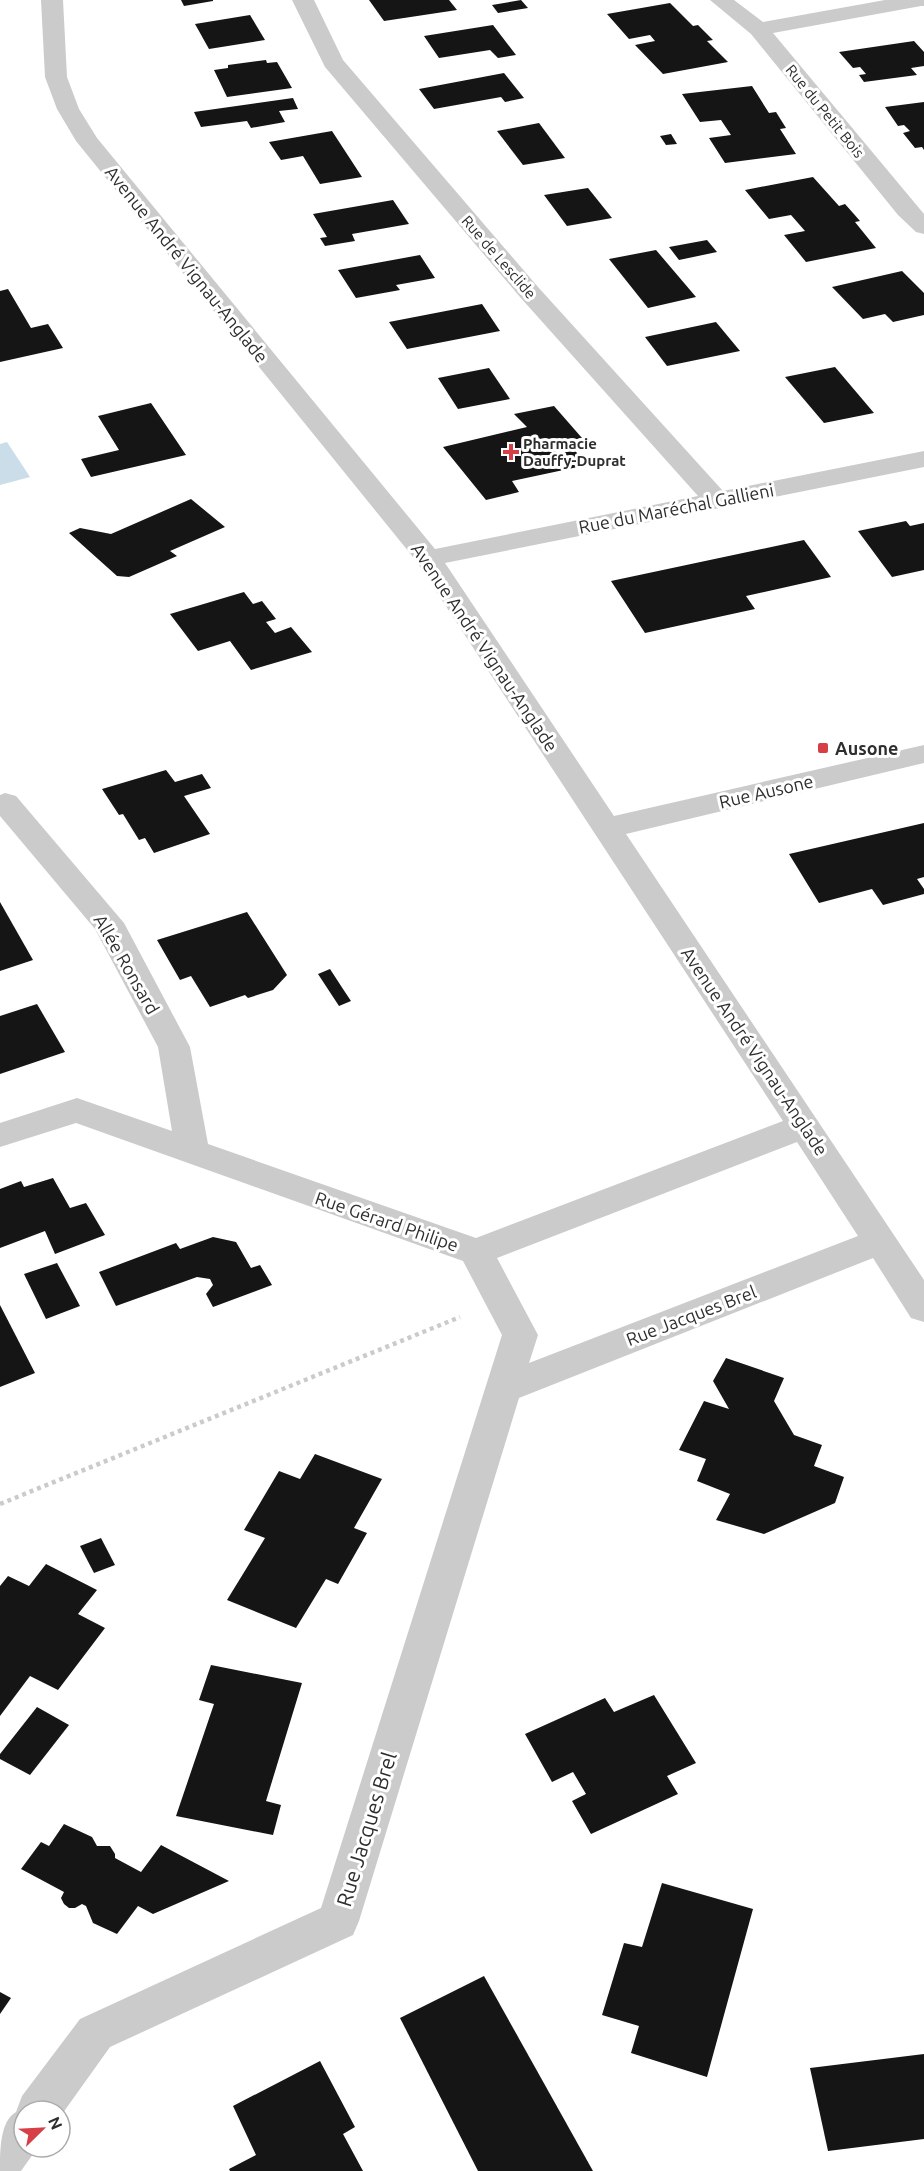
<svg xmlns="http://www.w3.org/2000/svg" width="924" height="2171" font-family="Ubuntu,sans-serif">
<rect width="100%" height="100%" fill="#fff"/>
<!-- water -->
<polygon fill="#cbdde9" points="7,442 30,477 0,485 0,444"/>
<!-- building -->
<g fill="#151515">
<polygon points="181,0 213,0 213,1 184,6"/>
<polygon points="369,0 449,0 457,10 384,21"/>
<polygon points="521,0 528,8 498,13 492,5"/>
<polygon points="670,3 693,26 698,25 713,40 707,41 728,62 663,74 635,45 655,41 650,35 629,39 607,14"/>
<polygon points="250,15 265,40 209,49 195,24"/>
<polygon points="493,25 516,55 498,58 490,50 439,58 424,36"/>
<polygon points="914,41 924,52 924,66 911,68 917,75 864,82 859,75 866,74 860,67 853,68 839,52"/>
<polygon points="266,60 267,63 277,62 292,88 227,97 214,70 228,68 228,65"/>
<polygon points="504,73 524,98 505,102 501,97 434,109 419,89"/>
<polygon points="752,86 769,113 776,112 786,128 780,129 796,154 725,163 709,138 731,135 721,120 700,122 682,94"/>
<polygon points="293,98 298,109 279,111 285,122 251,128 247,121 201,127 194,112"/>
<polygon points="924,102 924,150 922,147 915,148 903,133 910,131 904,125 898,126 885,107"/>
<polygon points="539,123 565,158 523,165 497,131"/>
<polygon points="332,131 362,177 320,184 303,156 281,160 269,142"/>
<polygon points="671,134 677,144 666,145 660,136"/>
<polygon points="813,177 839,206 845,204 853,213 860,221 855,222 876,248 806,262 784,235 805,231 791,215 769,219 745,190"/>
<polygon points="588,188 612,218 567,226 544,195"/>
<polygon points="393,200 409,224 352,234 355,241 325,246 320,238 327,237 313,214"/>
<polygon points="707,240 717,252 679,260 669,247"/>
<polygon points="656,250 696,297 648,308 609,259"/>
<polygon points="420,255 435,278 396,285 400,290 356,298 338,270"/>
<polygon points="902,271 924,293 924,315 893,322 885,314 863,319 832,287"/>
<polygon points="8,289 31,328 48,324 63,348 0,362 0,291"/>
<polygon points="482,304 500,331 407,349 389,322"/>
<polygon points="716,322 740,351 667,366 645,337"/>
<polygon points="835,367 874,413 824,423 785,377"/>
<polygon points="489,368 510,399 458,409 438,378"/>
<polygon points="151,403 186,455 91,477 81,459 119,450 98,416"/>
<polygon points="554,406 582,438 567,441 587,465 512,481 519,492 486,500 443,447 527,427 514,414"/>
<polygon points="191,499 225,527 170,551 177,556 129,577 117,576 69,533 80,528 111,534"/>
<polygon points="906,521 910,526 924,523 924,570 892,577 858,531"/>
<polygon points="804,540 831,577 746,596 755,609 645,633 611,581"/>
<polygon points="244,592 253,604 262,601 276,619 266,622 275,633 291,627 312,652 251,670 230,641 198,651 170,614"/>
<polygon points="166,770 175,782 202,774 211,788 184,796 210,834 154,853 145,838 139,840 123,814 119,815 102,789"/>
<polygon points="924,823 924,877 917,879 924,889 924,894 883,905 872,889 819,903 789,854"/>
<polygon points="0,902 33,960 0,971"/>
<polygon points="247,912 287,975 273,990 248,998 245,995 210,1007 191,976 180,980 157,940"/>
<polygon points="330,969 343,989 351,1001 339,1006 318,974"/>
<polygon points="37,1004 65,1052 0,1074 0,1016"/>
<polygon points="53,1178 70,1208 86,1203 105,1235 55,1254 45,1231 0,1248 0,1189 21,1181 24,1187"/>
<polygon points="213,1237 236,1242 251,1268 260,1265 272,1285 213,1307 206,1294 213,1285 210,1279 197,1277 116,1306 99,1272 176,1243 180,1249"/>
<polygon points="57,1263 80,1306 46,1319 24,1274"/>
<polygon points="0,1305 35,1373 0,1387"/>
<polygon points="726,1358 784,1378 774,1401 794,1435 822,1445 814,1466 844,1477 835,1503 764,1534 716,1520 730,1494 697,1481 706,1459 679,1450 704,1401 729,1409 713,1381"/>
<polygon points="315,1454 382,1479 354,1528 367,1533 338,1584 326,1579 296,1628 227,1600 265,1538 244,1530 279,1471 300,1479"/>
<polygon points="101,1538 115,1565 94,1573 80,1546"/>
<polygon points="46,1564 97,1590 78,1614 105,1628 58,1690 30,1676 0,1716 0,1586 8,1576 29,1586"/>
<polygon points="211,1665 302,1683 266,1801 281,1805 273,1835 176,1816 214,1704 199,1700"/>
<polygon points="654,1695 696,1763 667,1776 678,1794 591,1834 572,1801 586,1794 573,1772 552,1782 525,1734 605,1698 614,1712"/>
<polygon points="37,1707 69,1725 30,1775 0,1759 0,1754"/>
<polygon points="64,1824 92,1837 97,1846 110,1846 115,1854 115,1858 141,1872 161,1845 229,1881 153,1914 138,1906 117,1934 93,1923 86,1906 82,1904 75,1908 69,1908 64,1904 61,1898 64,1892 21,1869 41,1842 49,1846"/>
<polygon points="662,1883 753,1909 707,2077 631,2053 639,2026 602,2015 624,1943 642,1947"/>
<polygon points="484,1976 593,2171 478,2171 400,2018"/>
<polygon points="0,1992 11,1998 0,2014"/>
<polygon points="924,2054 924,2139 828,2151 810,2068"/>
<polygon points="320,2061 355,2127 343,2134 363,2171 230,2171 229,2169 256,2155 233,2106"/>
</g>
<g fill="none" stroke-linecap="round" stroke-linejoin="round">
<!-- path -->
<polyline stroke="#cbcbcb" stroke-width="4.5" stroke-dasharray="4 4" stroke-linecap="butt" points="0,1504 460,1317"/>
<!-- minor -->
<g fill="#cbcbcb" fill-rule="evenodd">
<path d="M41 0H63L67 77 79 109 97 138 435 549 698 496 520 297 325 67 292 0H314L343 60 538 287 723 491 924 451V467L445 563 614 816 924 745V763L626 834 924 1280V1322L911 1318 873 1258 519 1398 359 1921 353 1935 110 2047 60 2117V2111H24V2147H38L21 2171H0C0 2150 0 2121 16 2112L22 2096 80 2019 321 1908 502 1335 463 1261 76 1123 0 1147V1123L77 1098 172 1131 158 1047 95 929 0 816V795L5 793 16 796 124 923 190 1047 208 1144 476 1238 783 1121 417 562 76 141 57 109 45 77ZM797 1142 858 1236 529 1363 538 1335 497 1258Z"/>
<polygon points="710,0 734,0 763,22 885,0 924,0 924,6 921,6 773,33 924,214 924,234 916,232 898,215 751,34"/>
</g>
</g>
<!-- markers -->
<g fill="#d73f47" stroke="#fff" stroke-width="2">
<path d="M508 443h6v6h6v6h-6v6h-6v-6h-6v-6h6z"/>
<rect x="817" y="742" width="12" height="12" rx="3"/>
</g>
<g text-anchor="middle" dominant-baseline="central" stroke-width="6" stroke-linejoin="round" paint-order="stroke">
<!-- far-street labels -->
<g font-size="15" fill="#2e2e2e" stroke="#fff">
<text transform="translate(825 111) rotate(51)">Rue du Petit Bois</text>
<text transform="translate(499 257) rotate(49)">Rue de Lesclide</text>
</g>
<!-- far-poi labels -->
<g font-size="15" font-weight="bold" fill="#2e2e2e" stroke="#fff" text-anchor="start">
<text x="523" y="443">Pharmacie<tspan x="523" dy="17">Dauffy-Duprat</tspan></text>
</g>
<!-- street labels -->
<g font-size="18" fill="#2e2e2e" stroke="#fff">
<text transform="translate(187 264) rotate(51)">Avenue André Vignau-Anglade</text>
<text transform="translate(676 508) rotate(-11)">Rue du Maréchal Gallieni</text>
<text transform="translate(485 647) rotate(56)">Avenue André Vignau-Anglade</text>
<text transform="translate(766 791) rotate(-13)">Rue Ausone</text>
<text transform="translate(127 964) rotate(60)">Allée Ronsard</text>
<text transform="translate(755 1051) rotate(56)">Avenue André Vignau-Anglade</text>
<text transform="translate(387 1221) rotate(19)">Rue Gérard Philipe</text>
<text transform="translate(691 1315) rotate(-21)">Rue Jacques Brel</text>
</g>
<!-- poi labels -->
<g font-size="18" font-weight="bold" fill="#2e2e2e" stroke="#fff" text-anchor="start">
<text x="835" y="748">Ausone</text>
</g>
<!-- near-street labels -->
<g font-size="21" fill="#2e2e2e" stroke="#fff">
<text transform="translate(366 1829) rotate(-73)">Rue Jacques Brel</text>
</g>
</g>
<!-- north arrow -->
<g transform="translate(42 2129) rotate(66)"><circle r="28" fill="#ffffff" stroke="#ababab" stroke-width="1.5"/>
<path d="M0-4.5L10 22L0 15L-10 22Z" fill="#d73f47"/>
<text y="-9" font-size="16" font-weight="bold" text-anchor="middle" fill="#2e2e2e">N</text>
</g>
</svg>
